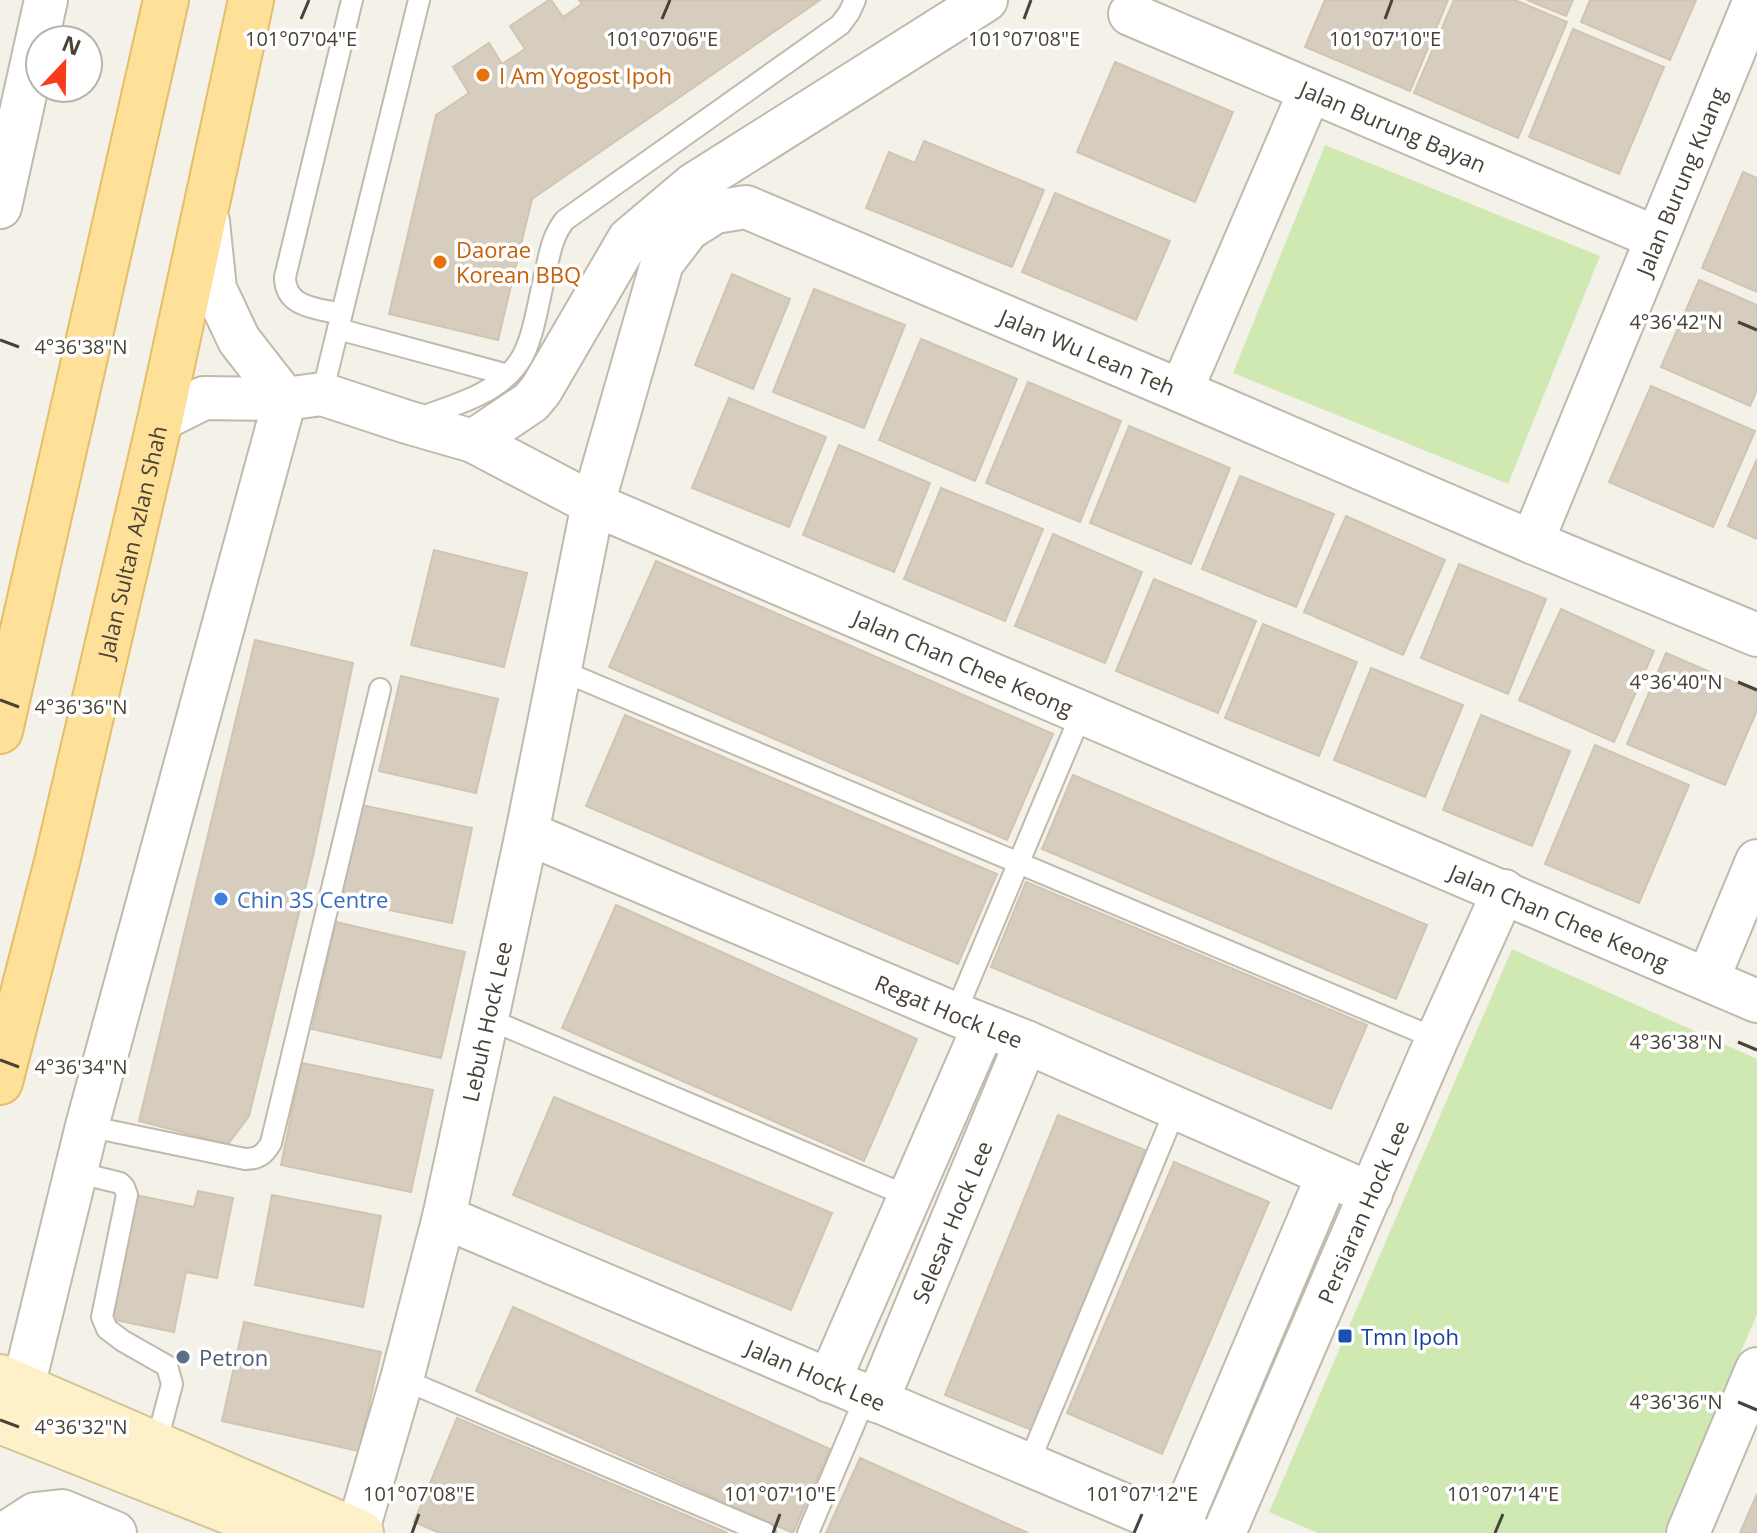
<svg xmlns="http://www.w3.org/2000/svg" width="1757" height="1533" font-family="'Open Sans',sans-serif">
<rect width="100%" height="100%" fill="#f4f1e9"/>
<!-- green -->
<g fill="#d0e8b2">
<polygon points="1325,145 1600,256 1508,484 1233,373"/>
<polygon points="1512,949 1757,1059 1757,1314 1664,1533 1318,1533 1269,1512"/>
</g>
<!-- building -->
<g fill="#d6cdbe" stroke="#d1c5b2" stroke-width="2">
<polygon points="549,0 551,0 563,17 582,4 579,0 820,0 532,199 498,340 389,314 436,115 469,93 453,67 489,43 502,64 525,49 510,26"/>
<polygon points="1325,0 1448,0 1410,91 1305,47"/>
<polygon points="1454,0 1515,0 1567,22 1518,138 1414,93"/>
<polygon points="1527,0 1573,0 1566,16"/>
<polygon points="1590,0 1696,0 1670,60 1581,22"/>
<polygon points="1573,29 1664,67 1619,174 1529,137"/>
<polygon points="1115,62 1233,112 1195,202 1077,152"/>
<polygon points="924,141 1044,190 1012,267 866,208 889,152 915,163"/>
<polygon points="1743,172 1757,178 1757,292 1702,268"/>
<polygon points="1055,193 1170,241 1136,320 1022,272"/>
<polygon points="732,274 790,299 753,389 695,365"/>
<polygon points="1699,280 1757,305 1757,390 1750,406 1661,367"/>
<polygon points="814,289 905,325 864,428 773,392"/>
<polygon points="921,339 1017,379 975,481 879,440"/>
<polygon points="1028,382 1121,421 1080,522 986,483"/>
<polygon points="1651,386 1755,431 1713,527 1609,482"/>
<polygon points="729,398 826,437 789,527 692,488"/>
<polygon points="1129,426 1230,468 1191,564 1090,523"/>
<polygon points="839,445 930,483 894,572 803,535"/>
<polygon points="1757,459 1757,539 1728,526"/>
<polygon points="1240,476 1334,514 1296,607 1202,569"/>
<polygon points="941,488 1043,529 1005,621 904,579"/>
<polygon points="1346,516 1445,560 1403,655 1304,612"/>
<polygon points="1053,534 1142,572 1105,663 1015,626"/>
<polygon points="434,550 527,573 504,667 411,645"/>
<polygon points="656,561 1053,734 1007,840 609,667"/>
<polygon points="1459,564 1546,599 1508,694 1421,658"/>
<polygon points="1154,579 1256,621 1218,713 1116,671"/>
<polygon points="1561,609 1654,651 1614,742 1519,700"/>
<polygon points="1263,624 1357,662 1319,756 1225,718"/>
<polygon points="255,640 353,663 313,856 249,1116 228,1144 139,1121"/>
<polygon points="1666,653 1757,692 1757,710 1725,785 1627,744"/>
<polygon points="1371,668 1463,705 1425,797 1334,760"/>
<polygon points="401,676 498,699 476,793 379,771"/>
<polygon points="625,715 997,874 958,964 586,806"/>
<polygon points="1481,715 1570,751 1532,846 1443,810"/>
<polygon points="1595,745 1689,785 1639,903 1545,864"/>
<polygon points="1073,775 1427,925 1396,999 1042,849"/>
<polygon points="361,805 472,828 452,923 341,900"/>
<polygon points="1026,882 1367,1025 1331,1109 991,967"/>
<polygon points="616,905 917,1039 864,1161 562,1028"/>
<polygon points="336,922 465,952 441,1058 312,1029"/>
<polygon points="302,1063 433,1090 411,1192 281,1165"/>
<polygon points="554,1097 832,1213 791,1310 513,1195"/>
<polygon points="1058,1115 1145,1150 1032,1430 945,1395"/>
<polygon points="1174,1162 1269,1202 1162,1454 1067,1413"/>
<polygon points="198,1191 233,1198 217,1278 186,1272 174,1332 110,1319 135,1195 194,1207"/>
<polygon points="272,1195 381,1216 363,1307 255,1285"/>
<polygon points="513,1307 830,1449 793,1533 476,1391"/>
<polygon points="244,1322 381,1352 359,1451 222,1421"/>
<polygon points="457,1418 728,1533 440,1533 414,1522"/>
<polygon points="860,1458 1028,1533 826,1533"/>
<polygon points="1757,1494 1757,1533 1740,1533"/>
</g>
<g fill="none" stroke-linecap="round" stroke-linejoin="round">
<defs>
<g id="lane">
<path d="M341 314C317 308 285 308 285 277L352 0"/>
<polyline points="338,329 508,375"/>
<polyline points="322,394 419,0"/>
<path d="M416 419C451 406 497 395 519 362 533 342 538 303 544 279 549 258 551 237 565 220L840 25 849 13 855 0"/>
<polyline points="560,670 1437,1039"/>
<polyline points="955,1014 1082,712"/>
<polyline points="486,1018 910,1197"/>
<path d="M87 1126 245 1159C258 1159 264 1155 271 1143L380 689"/>
<polyline points="76,1172 120,1183 124,1187 127,1195 102,1317 107,1329 123,1341 167,1366 172,1384 156,1445"/>
<polyline points="402,1379 765,1533"/>
<polyline points="1028,1465 1176,1108"/>
<polyline points="808,1533 866,1396"/>
</g>
<g id="street">
<path id="s1" d="M1130 14 1657 238"/>
<polyline points="0,207 46,0"/>
<polyline points="208,222 215,289 239,340 285,399"/>
<polyline points="1181,391 1310,91"/>
<path id="s2" d="M160 420 204 398 285 399 322 394 407 422 473 441 593 504 1757 1001"/>
<polyline points="473,441 531,402 541,390 629,239 693,185 986,0"/>
<path id="s3" d="M1532 542 1755 0"/>
<path id="s4" d="M527 833 955 1014 1026 1042 1371 1194"/>
<polyline points="1708,979 1757,861"/>
<path id="s5" d="M444 1217 1190 1533"/>
<polyline points="829,1381 984,1026"/>
<polyline points="23,1387 87,1126 285,399"/>
<path id="s6" d="M877 1401 1026 1042"/>
<polyline points="1178,1528 1328,1175"/>
<polyline points="8,1533 9,1531 35,1514 62,1511 115,1533"/>
<path id="s7" d="M357 1533 402 1379 444 1217 527 833 593 504 662 263 688 229 715 212 746 207 1181 391 1532 542 1757 635"/>
<path id="s8" d="M1224 1533 1437 1039 1504 891"/>
<polyline points="1688,1533 1757,1369"/>
</g>
<g id="secondary">
<polyline points="0,1377 361,1533"/>
<polyline points="0,1421 283,1533"/>
</g>
<g id="primary">
<polyline points="0,731 166,0"/>
<path id="s9" d="M0 1082 57 862 160 420 251 0"/>
</g>
</defs>
<!-- lane casing -->
<use href="#lane" stroke="#c0b9ac" stroke-width="24"/>
<!-- street casing -->
<use href="#street" stroke="#c0b9ac" stroke-width="46"/>
<!-- secondary casing -->
<use href="#secondary" stroke="#d4c499" stroke-width="48"/>
<!-- primary casing -->
<use href="#primary" stroke="#e4be68" stroke-width="48"/>
<!-- lane -->
<use href="#lane" stroke="#fff" stroke-width="20"/>
<!-- street -->
<use href="#street" stroke="#fff" stroke-width="42"/>
<!-- secondary -->
<use href="#secondary" stroke="#fef1c9" stroke-width="44"/>
<!-- primary -->
<use href="#primary" stroke="#fee099" stroke-width="44"/>
</g>
<!-- ticks -->
<path fill="none" stroke="#484237" stroke-width="3" d="M301 19 309 0M662 19 670 0M1024 19 1031 0M1385 19 1392 0M1738 322 1757 330M0 340 19 347M1738 682 1757 690M0 700 19 707M1738 1042 1757 1050M0 1060 19 1067M1738 1402 1757 1410M0 1420 19 1427M412 1533 419 1514M773 1533 780 1514M1134 1533 1142 1514M1495 1533 1503 1514"/>
<!-- markers -->
<g fill="#e8710a" stroke="#fff" stroke-width="3">
<circle cx="483" cy="75" r="8"/>
<circle cx="440" cy="262" r="8"/>
</g>
<circle fill="#3f7fe0" stroke="#fff" stroke-width="3" cx="221" cy="899" r="8"/>
<rect fill="#1a4fb4" stroke="#fff" stroke-width="3" x="1337" y="1328" width="16" height="16" rx="4"/>
<circle fill="#5c6f8a" stroke="#fff" stroke-width="3" cx="183" cy="1357" r="8"/>
<g text-anchor="middle" dominant-baseline="central" stroke-width="7" stroke-linejoin="round" paint-order="stroke">
<!-- food labels -->
<g font-size="22" fill="#c56008" stroke="#fff" text-anchor="start">
<text x="499" y="75">I Am Yogost Ipoh</text>
<text x="456" y="249">Daorae<tspan x="456" dy="25">Korean BBQ</tspan></text>
</g>
<!-- street labels -->
<g font-size="22" fill="#484237" stroke="#fff">
<text stroke="none"><textPath href="#s1" startOffset="286">Jalan Burung Bayan</textPath></text>
<text stroke="none"><textPath href="#s3" startOffset="390">Jalan Burung Kuang</textPath></text>
<text stroke="none"><textPath href="#s7" startOffset="1784">Jalan Wu Lean Teh</textPath></text>
<text stroke="none"><textPath href="#s9" startOffset="556">Jalan Sultan Azlan Shah</textPath></text>
<text stroke="none"><textPath href="#s2" startOffset="864">Jalan Chan Chee Keong</textPath></text>
<text stroke="none"><textPath href="#s2" startOffset="1512">Jalan Chan Chee Keong</textPath></text>
<text stroke="none"><textPath href="#s4" startOffset="458">Regat Hock Lee</textPath></text>
<text stroke="none"><textPath href="#s7" startOffset="528">Lebuh Hock Lee</textPath></text>
<text stroke="none"><textPath href="#s8" startOffset="350">Persiaran Hock Lee</textPath></text>
<text stroke="none"><textPath href="#s6" startOffset="194">Selesar Hock Lee</textPath></text>
<text stroke="none"><textPath href="#s5" startOffset="404">Jalan Hock Lee</textPath></text>
</g>
<!-- shop labels -->
<g font-size="22" fill="#366cbe" stroke="#fff" text-anchor="start">
<text x="237" y="899">Chin 3S Centre</text>
</g>
<!-- transit labels -->
<g font-size="22" fill="#164399" stroke="#fff" text-anchor="start">
<text x="1361" y="1336">Tmn Ipoh</text>
</g>
<!-- service labels -->
<g font-size="22" fill="#4e5e75" stroke="#fff" text-anchor="start">
<text x="199" y="1357">Petron</text>
</g>
</g>
<g font-size="20" text-anchor="middle" fill="#484237" stroke="#fff" stroke-width="7" stroke-linejoin="round" paint-order="stroke">
<text x="301" y="46">101°07'04"E</text>
<text x="662" y="46">101°07'06"E</text>
<text x="1024" y="46">101°07'08"E</text>
<text x="1385" y="46">101°07'10"E</text>
<text x="1676" y="329">4°36'42"N</text>
<text x="81" y="354">4°36'38"N</text>
<text x="1676" y="689">4°36'40"N</text>
<text x="81" y="714">4°36'36"N</text>
<text x="1676" y="1049">4°36'38"N</text>
<text x="81" y="1074">4°36'34"N</text>
<text x="1676" y="1409">4°36'36"N</text>
<text x="81" y="1434">4°36'32"N</text>
<text x="419" y="1501">101°07'08"E</text>
<text x="780" y="1501">101°07'10"E</text>
<text x="1142" y="1501">101°07'12"E</text>
<text x="1503" y="1501">101°07'14"E</text>
</g>
<!-- north arrow -->
<g transform="translate(64 64) rotate(22)"><circle r="38" fill="#ffffff" stroke="#b6b3af" stroke-width="2"/>
<path d="M0-6L14 30L0 20L-14 30Z" fill="#f93b1b"/>
<text y="-12" font-size="22" font-weight="bold" text-anchor="middle" fill="#484237">N</text>
</g>
</svg>
